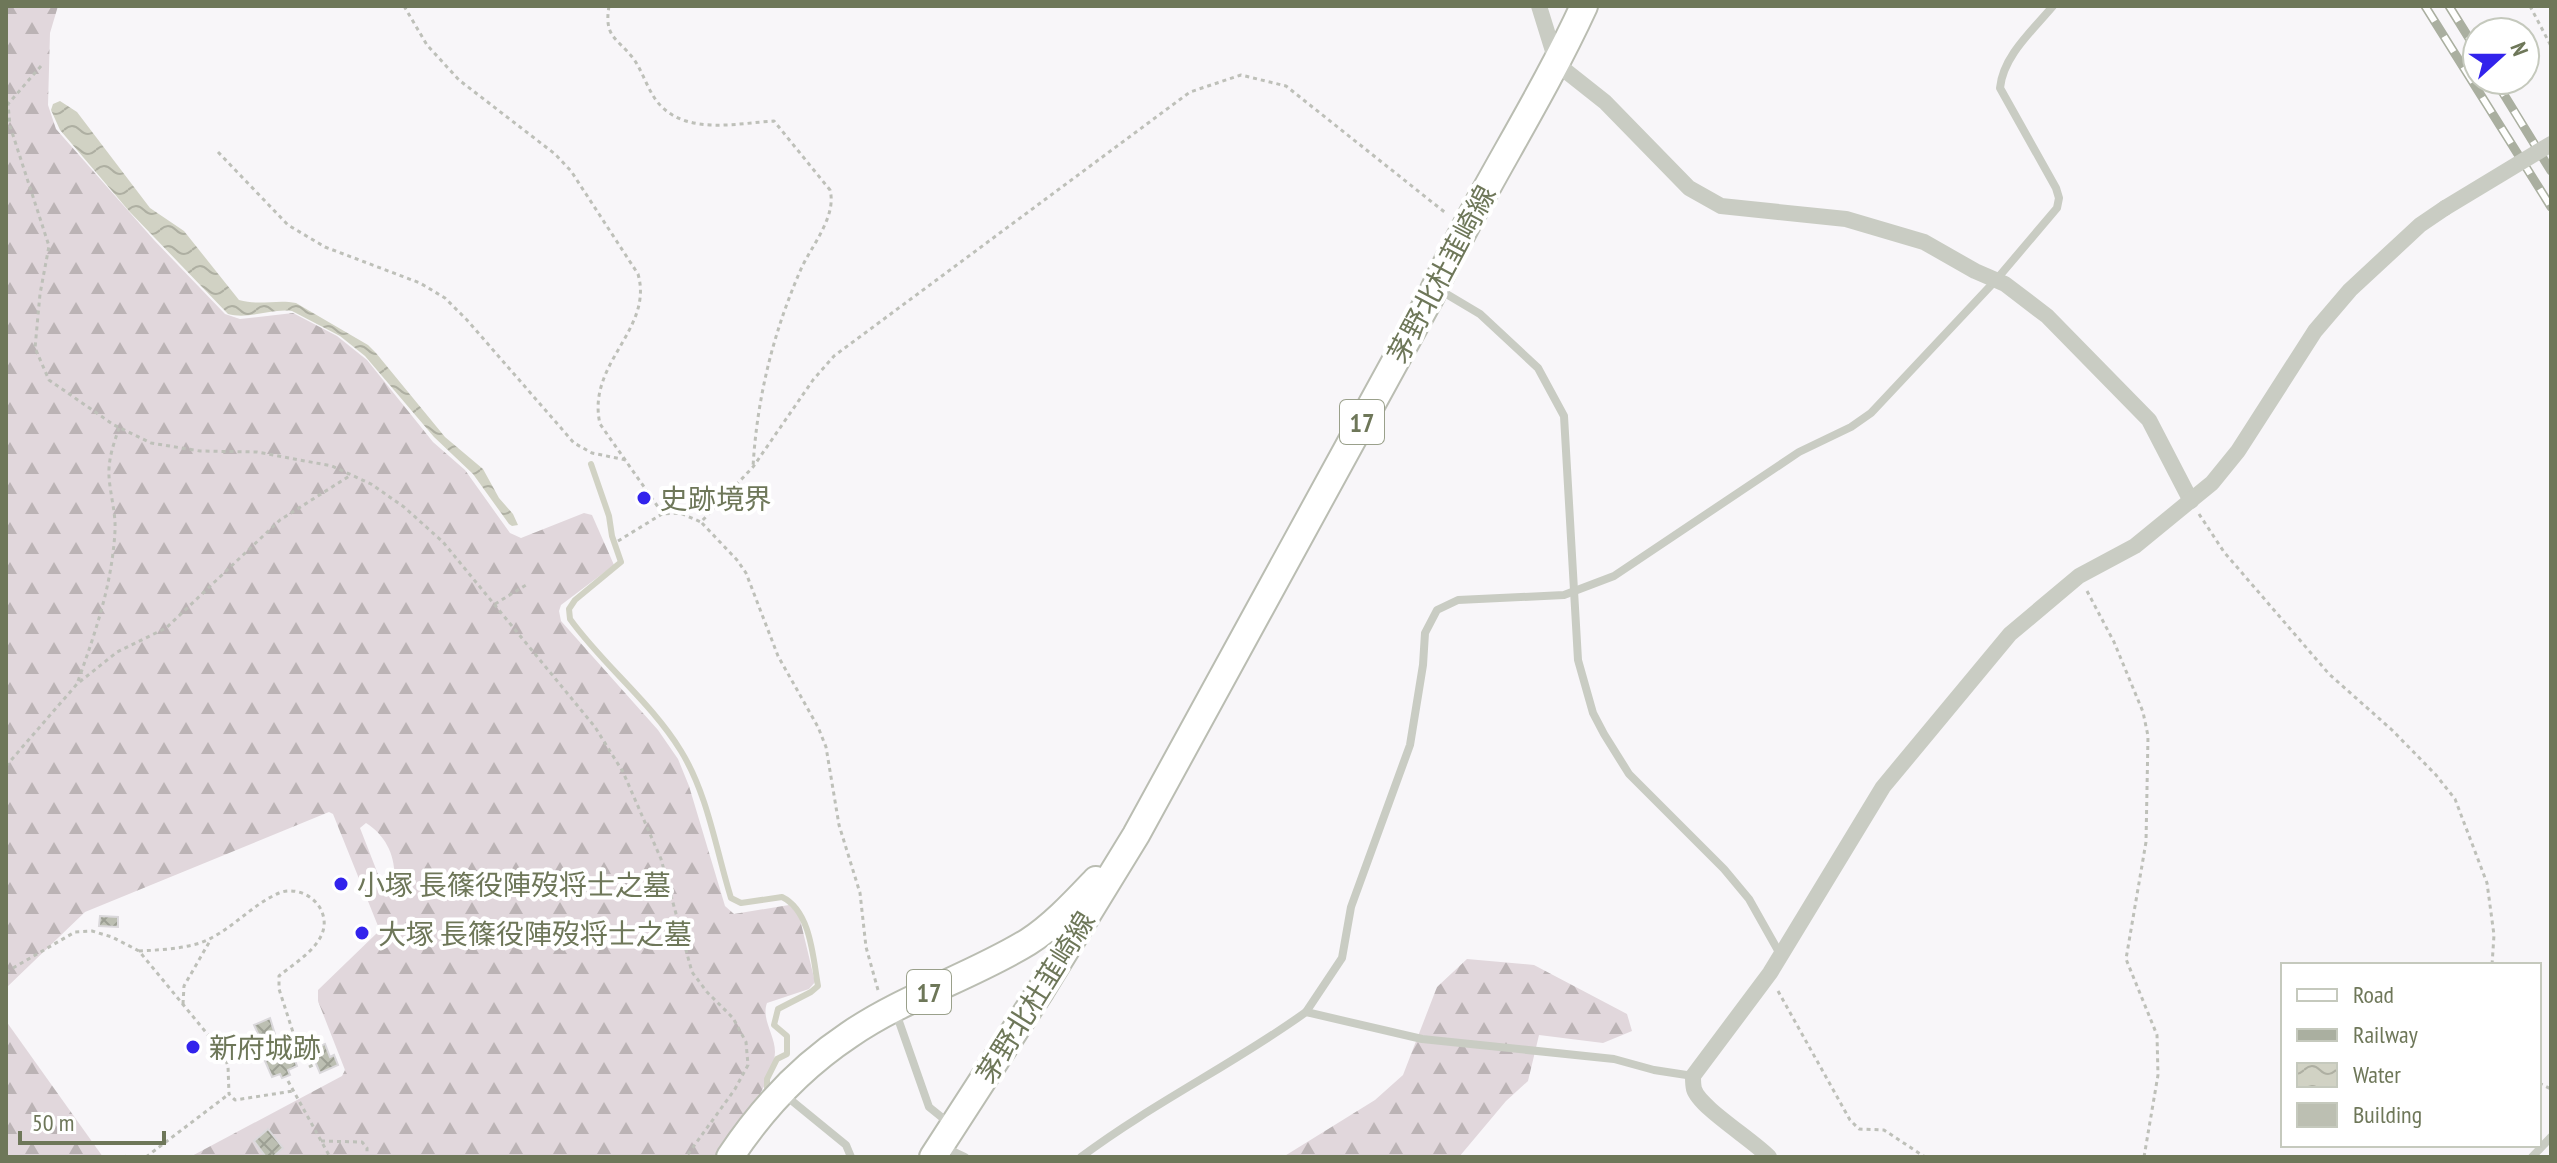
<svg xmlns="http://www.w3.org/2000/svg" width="2557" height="1163" font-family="'PT Sans Narrow','Noto Sans JP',sans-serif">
<defs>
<pattern id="forest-firs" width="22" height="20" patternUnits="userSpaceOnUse" patternTransform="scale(2)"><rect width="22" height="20" fill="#e1d7dc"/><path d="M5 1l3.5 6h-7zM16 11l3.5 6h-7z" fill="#bbb3b5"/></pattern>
<pattern id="water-waves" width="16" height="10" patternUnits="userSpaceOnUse" patternTransform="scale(2)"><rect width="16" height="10" fill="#d1d2c4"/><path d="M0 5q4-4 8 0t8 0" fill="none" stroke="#aeafa2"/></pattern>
<pattern id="building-cross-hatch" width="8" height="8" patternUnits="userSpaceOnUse" patternTransform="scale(2)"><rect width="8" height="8" fill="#bcbfb2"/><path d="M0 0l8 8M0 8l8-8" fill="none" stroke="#9da094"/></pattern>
</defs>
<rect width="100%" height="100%" fill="#f8f6f9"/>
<!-- forest -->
<g fill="url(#forest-firs)" fill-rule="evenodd">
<path d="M6 6H58L50 33 48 105 56 129 154 240 225 314 240 319 293 313 337 336 367 360 433 442 465 470 510 533 521 538 584 513 592 515 614 565 561 605 559 611 561 621 658 730 678 759 689 786 725 906 734 914 789 905 799 915 815 982 809 989 767 1003C761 1019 775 1035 775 1052 774 1083 735 1132 717 1157H190L342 1076 345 1070 318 1001V990L378 932V926L333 814 329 812 85 912 6 988ZM366 823C387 836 397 859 394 884L389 887H383L360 828Z"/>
<polygon points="1467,959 1534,965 1627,1014 1632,1031 1603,1043 1539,1035 1528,1081 1506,1101 1459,1157 1283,1157 1375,1100 1403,1075 1437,987"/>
<polygon points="6,1021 103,1157 6,1157"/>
</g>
<!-- water -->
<path fill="url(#water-waves)" d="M60 101 77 112 150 208 184 231 239 300C259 306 277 299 296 303L368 345 376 353 445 437 483 469 499 498 513 514 518 525 512 526 509 524 473 474 434 437 365 356 340 336 292 311C271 308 249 320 228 314L129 211 60 130 51 110 53 104Z"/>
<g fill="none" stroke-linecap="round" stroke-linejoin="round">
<!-- stream -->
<path stroke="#d1d2c4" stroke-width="6" d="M591 464 609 516 612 536 621 562 575 600 569 609 570 619C603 665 651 702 681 751 708 795 716 850 731 898L741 903 782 897C811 911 813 958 818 986L811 992 778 1009 774 1025 787 1036V1054L777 1059 767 1079V1088"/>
</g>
<!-- building -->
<g fill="url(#building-cross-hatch)" stroke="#dad8db" stroke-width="2">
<polygon points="100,916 118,917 118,927 99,926"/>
<polygon points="270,1018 281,1054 291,1050 297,1066 288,1070 290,1075 282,1078 280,1074 272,1077 265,1061 273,1057 265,1039 261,1040 254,1025"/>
<polygon points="317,1041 320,1046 325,1044 330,1057 334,1055 338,1065 320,1073 308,1045"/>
<polygon points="268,1129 283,1148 273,1157 266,1157 254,1141"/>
</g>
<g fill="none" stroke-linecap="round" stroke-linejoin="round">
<defs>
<g id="primary">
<path d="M730 1157C761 1110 801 1067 849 1035 904 997 971 977 1028 942 1053 926 1076 901 1096 880"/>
<path d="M933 1157 1041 990 1136 835 1431 296C1477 196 1538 106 1584 6"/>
</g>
</defs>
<!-- primary casing -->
<use href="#primary" stroke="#babdb2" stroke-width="30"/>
<!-- path -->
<g stroke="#bec0b9" stroke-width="3" stroke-dasharray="4 4" stroke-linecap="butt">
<path d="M404 6 427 45 459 80 555 154 571 171 638 274C654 330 586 363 600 424L663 514 680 513 701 522"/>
<path d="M609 6C604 37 616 37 633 58 644 73 648 93 661 106 689 135 739 123 774 121L830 190C837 216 812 245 801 269 773 333 757 398 753 467"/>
<polyline points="2530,6 2551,46"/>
<polyline points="41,66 8,104 10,126 49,246 40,294 35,348 49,380 114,425 151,443 200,451 257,452 332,466 371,484 404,507 443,542 595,727 623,772 661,859 692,972 707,992 733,1018 746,1042 748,1065 735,1089 686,1157"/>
<polyline points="218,152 288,225 325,247 420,283 445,298 467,320 574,443 592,453 626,460"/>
<polyline points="2199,514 2224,552 2329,674 2392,730 2436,775 2455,799 2487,883 2494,935 2492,965"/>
<polyline points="618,541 662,514"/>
<polyline points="2087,591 2114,642 2143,712 2148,736 2146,842 2126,959 2157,1035 2158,1075 2144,1157"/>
<polyline points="495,604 526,585"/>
<path d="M78 681C96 631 112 584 115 531 116 513 110 494 109 476 108 459 114 443 119 428"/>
<polyline points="6,766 77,684 117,652 166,628 280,520 351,475"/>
<path d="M139 951C159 950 180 949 200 943 230 932 251 905 279 893 296 886 318 897 323 915 331 942 297 961 279 976V989L301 1057"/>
<polyline points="6,972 75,932 92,931 112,937 139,951 223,1053 228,1066 229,1094 235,1100 293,1091"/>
<polyline points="878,990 866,947 860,893 839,825 826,747 818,727 778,656 746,573 737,560 701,522 753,467 813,380 834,356 1190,92 1241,75 1286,86 1447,214"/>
<polyline points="1778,991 1850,1120 1859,1129 1884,1130 1925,1157"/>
<polyline points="183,1004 184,986 211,939"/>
<polyline points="309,1067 313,1065"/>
<polyline points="288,1081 330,1157"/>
<polyline points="2539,1083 2551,1089"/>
<polyline points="321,1141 362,1142 367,1148 367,1157"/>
<polyline points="125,1156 127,1157"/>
<polyline points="146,1157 229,1094"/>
</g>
<!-- service -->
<g stroke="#c9ccc3" stroke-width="8">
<polyline points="1438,289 1480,314 1538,368 1564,416 1578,660 1593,713 1604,734 1629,774 1724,869 1749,899 1780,954"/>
<path d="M1306 1012 1342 958 1351 907 1410 745 1423 665 1425 633 1437 610 1458 600 1564 595 1614 576 1799 452 1851 427 1871 413 1996 280 2057 208 2059 198 2056 188 2000 88C2003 56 2033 30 2053 6"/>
<polyline points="896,1013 929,1107 950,1124"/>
<polyline points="786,1096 846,1145 851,1157"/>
<polyline points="944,1147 965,1157"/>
<path d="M1081 1157C1153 1103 1234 1064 1306 1012L1422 1039 1614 1059 1654 1070 1693 1076"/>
<polyline points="2532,1157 2551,1137"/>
</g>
<!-- minor -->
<g stroke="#c9ccc3" stroke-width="16">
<polyline points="1539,6 1557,64 1605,102 1689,188 1721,206 1846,219 1924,242 1975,271 2005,284 2047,316 2149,420 2191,501"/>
<path d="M1769 1157C1753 1140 1699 1107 1694 1089 1693 1085 1693 1081 1693 1076L1770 973 1883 787 2010 634 2079 576 2135 546 2212 483 2238 451 2315 331 2350 290 2420 225 2445 208"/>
</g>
<!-- primary -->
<use href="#primary" stroke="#fff" stroke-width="26"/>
<defs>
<g id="rail">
<polyline points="2425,6 2551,207"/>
<polyline points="2449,6 2477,51"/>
<polyline points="2495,80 2551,171"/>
</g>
</defs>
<!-- rail casing -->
<use href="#rail" stroke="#aaafa0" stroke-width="9"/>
<!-- rail -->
<use href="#rail" stroke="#fff" stroke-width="6" stroke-dasharray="18" stroke-linecap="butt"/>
<!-- minor-bridge -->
<polyline stroke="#c9ccc3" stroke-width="16" points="2445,208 2551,144"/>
</g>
<!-- markers -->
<g fill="#3223ec" stroke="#fff" stroke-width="3">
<circle cx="644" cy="498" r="8"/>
<circle cx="341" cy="884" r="8"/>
<circle cx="362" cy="933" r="8"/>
<circle cx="193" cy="1047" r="8"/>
</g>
<g text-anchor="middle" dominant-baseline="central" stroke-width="8" stroke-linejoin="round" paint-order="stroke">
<!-- shield labels -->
<g fill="#fff" stroke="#9aa08b" stroke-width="2">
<rect x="1340" y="400" width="44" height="44" rx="6"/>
<rect x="907" y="970" width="44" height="44" rx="6"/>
</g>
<g font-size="26" font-weight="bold" fill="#6e7759">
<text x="1362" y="422">17</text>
<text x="929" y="992">17</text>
</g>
<!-- street labels -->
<g font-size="28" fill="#6e7759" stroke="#fff">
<text transform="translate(1441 274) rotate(-62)">茅野北杜韮崎線</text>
<text transform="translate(1035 997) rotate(-58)">茅野北杜韮崎線</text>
</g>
<!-- poi labels -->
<g font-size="28" fill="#6e7759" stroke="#fff" text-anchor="start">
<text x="660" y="498">史跡境界</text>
<text x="357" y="884">小塚 長篠役陣歿将士之墓</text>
<text x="378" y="933">大塚 長篠役陣歿将士之墓</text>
<text x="209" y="1047">新府城跡</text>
</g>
</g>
<!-- border -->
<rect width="2557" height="1163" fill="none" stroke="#6e7759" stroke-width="16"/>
<!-- legend -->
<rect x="2281" y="963" width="260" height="184" fill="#ffffff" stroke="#c5c9bd" stroke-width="2"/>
<rect x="2297" y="989" width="40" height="12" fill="#ffffff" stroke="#c5c9bd" stroke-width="2"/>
<text x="2353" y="1003" font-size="24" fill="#6e7759">Road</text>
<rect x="2297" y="1029" width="40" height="12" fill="#aaafa0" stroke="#c5c9bd" stroke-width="2"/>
<text x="2353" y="1043" font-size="24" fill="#6e7759">Railway</text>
<rect x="2297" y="1063" width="40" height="24" fill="url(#water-waves)" stroke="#c5c9bd" stroke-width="2"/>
<text x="2353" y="1083" font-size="24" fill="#6e7759">Water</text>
<rect x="2297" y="1103" width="40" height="24" fill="#bcbfb2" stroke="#c5c9bd" stroke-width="2"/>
<text x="2353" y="1123" font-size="24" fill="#6e7759">Building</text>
<!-- north arrow -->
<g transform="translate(2501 56) rotate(69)"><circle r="38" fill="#ffffff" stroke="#c5c9bd" stroke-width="2"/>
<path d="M0-6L14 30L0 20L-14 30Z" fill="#3223ec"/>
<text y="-12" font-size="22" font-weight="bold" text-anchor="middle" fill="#6e7759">N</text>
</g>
<!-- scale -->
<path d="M20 1131v12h144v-12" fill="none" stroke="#6e7759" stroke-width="4"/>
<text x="32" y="1131" font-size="24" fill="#6e7759" stroke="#ffffff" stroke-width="6" paint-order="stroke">50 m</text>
</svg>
